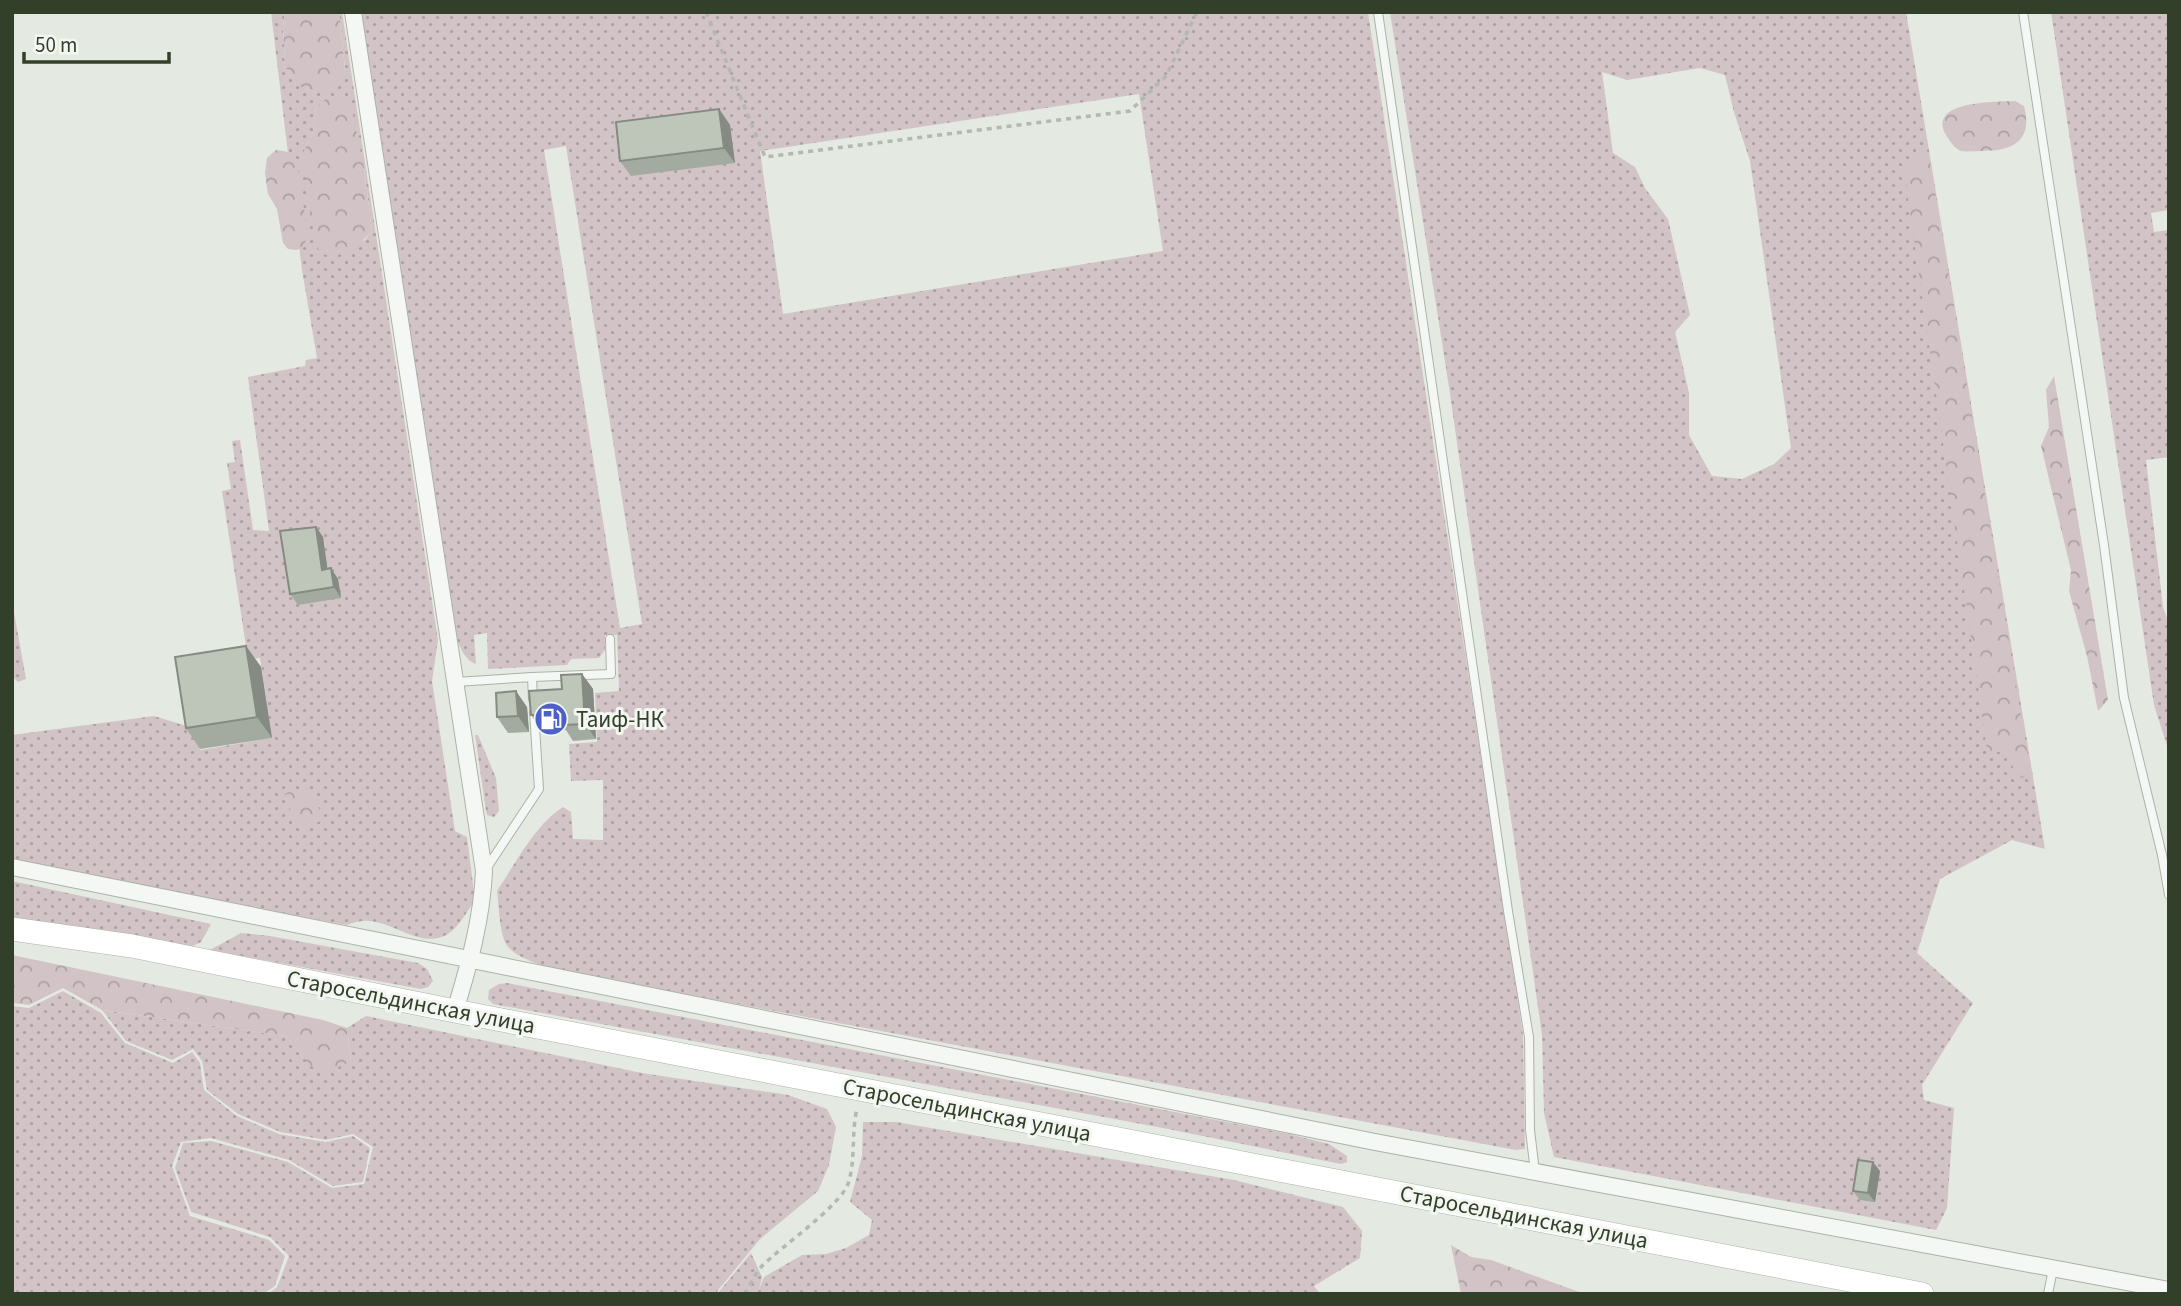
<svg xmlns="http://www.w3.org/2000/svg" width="2181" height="1306" font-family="'Source Sans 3',sans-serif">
<defs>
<pattern id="grass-dots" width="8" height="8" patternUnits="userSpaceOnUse" patternTransform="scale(1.75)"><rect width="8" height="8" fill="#d2c3c7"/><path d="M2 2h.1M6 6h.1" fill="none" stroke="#aba0a2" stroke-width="1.8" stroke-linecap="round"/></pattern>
<pattern id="forest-crowns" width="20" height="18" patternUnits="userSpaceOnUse" patternTransform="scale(1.75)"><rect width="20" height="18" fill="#d2c3c7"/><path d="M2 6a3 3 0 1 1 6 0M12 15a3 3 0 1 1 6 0" fill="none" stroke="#aba0a2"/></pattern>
</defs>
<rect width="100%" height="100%" fill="#e4e9e1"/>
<!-- grass -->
<g fill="url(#grass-dots)" fill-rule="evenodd">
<path d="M271 12H285L283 27 285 66 296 85 317 93 345 69 339 12H342L438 640 432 681 455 831 467 837 475 900C468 910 461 923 452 931 425 953 396 922 368 921 361 920 353 923 347 925L98 879 12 860V735L154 716 196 729 200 750 272 738 260 658 248 659 222 491 231 489 227 463 235 462 232 441 240 440 253 530 269 531 248 377 305 366 306 360 317 358 302 270ZM316 107 364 168 372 231 364 241 304 151 313 131Z"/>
<path d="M361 12H1368L1523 1035 1525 1149 1516 1150 614 981C588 975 514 967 504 940 499 925 499 906 497 891 516 863 534 826 563 807L571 812 573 839 603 840V780L571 781 569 744 597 742 595 693 619 691 617 635H605V650L599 658 571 659 567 665 488 669 487 633 474 635 476 664C465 660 460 648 456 637ZM1139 94 1163 251 783 314 760 151ZM566 146 642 624 620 628 544 150Z"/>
<path d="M1390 12H1906L2045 849 2012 840 1940 879 1917 953 1973 1003 1922 1085 1924 1100 1954 1108 1947 1208 1936 1230 1554 1157 1544 1113 1542 1035 1449 387ZM1700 68 1725 75 1734 112 1750 161 1791 448 1774 464 1742 479 1712 476 1689 435V393L1675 332 1690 315 1668 219 1645 188 1635 167 1613 153 1602 72 1627 80Z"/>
<polygon points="2051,12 2169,12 2169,210 2151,213 2154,232 2169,230 2169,457 2146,460 2163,607 2169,624 2169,752 2154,705"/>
<polygon points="12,601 26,679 18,682 12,676"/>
<polygon points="475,735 478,735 496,778 499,811 494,817 487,815 486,811"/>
<polygon points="12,881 211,924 201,942 191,947 12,919"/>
<polygon points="241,933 270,936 418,963 427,969 433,981 428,987 421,989 210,950"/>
<polygon points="507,983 1289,1134 1329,1144 1347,1156 1347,1162 1341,1164 1163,1128 493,1004 488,999 489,990 499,984"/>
<polygon points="63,991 101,1013 125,1043 173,1063 192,1052 200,1063 204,1090 237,1116 279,1134 326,1142 353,1136 370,1148 363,1182 333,1186 289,1160 211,1138 181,1142 172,1166 190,1216 269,1240 285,1256 275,1286 263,1294 12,1294 12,1006 29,1008"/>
<polygon points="102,1010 286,1036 303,1058 351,1061 347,1028 366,1016 642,1073 788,1095 827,1109 836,1127 829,1165 818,1191 760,1239 715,1294 268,1294 277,1287 289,1256 270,1237 191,1212 175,1168 183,1143 211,1141 288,1162 332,1188 364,1184 373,1147 353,1134 326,1140 280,1132 238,1114 207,1090 202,1061 193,1049 172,1060 126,1041"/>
<polygon points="863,1122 896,1122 1234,1180 1343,1207 1362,1231 1360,1258 1314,1286 1320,1294 759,1294 758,1292 757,1294 717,1294 751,1253 762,1277 759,1289 764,1277 802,1255 826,1254 846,1248 869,1235 872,1220 850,1202 862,1156"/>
</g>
<!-- forest -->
<g fill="url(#forest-crowns)">
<polygon points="285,12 339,12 345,69 334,89 317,93 296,85 285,66 283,27"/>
<path d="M343 96 351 105 364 168 372 231C360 245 327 272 315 243L303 164 304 151 313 131 316 107 327 98Z"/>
<path d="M2015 101 2024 106C2033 140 2014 151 1982 151 1976 151 1966 152 1961 151 1955 149 1949 140 1946 135 1926 100 1998 102 2015 101Z"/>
<path d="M276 150C286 151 293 152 297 162L307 229 306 240 303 248 296 250 288 249 283 243 277 209 268 194 265 173 267 158Z"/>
<polygon points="1915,153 1930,160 2031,776 2021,778 2003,753 1987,750 1907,191 1905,165"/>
<polygon points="2054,376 2108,700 2098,711 2087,656 2069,591 2071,570 2041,446 2049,427 2046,390"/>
<path d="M294 789C307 791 318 803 322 815L320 821 311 826 298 822 287 804 285 794Z"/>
<polygon points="12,955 323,1020 347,1028 351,1061 322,1075 303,1058 286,1036 102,1010 63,988 29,1005 12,1003"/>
<polygon points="1451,1245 1471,1257 1491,1260 1585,1294 1461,1294"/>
</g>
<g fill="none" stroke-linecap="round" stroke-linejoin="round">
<defs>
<g id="lane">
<polyline points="1378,12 1508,911 1529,1037 1530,1130 1535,1172"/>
<polyline points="2023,12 2104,545 2124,698 2162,855 2169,895"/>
<polyline points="532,677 611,674 610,639"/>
<polyline points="456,682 532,677 533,699"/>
<polyline points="486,869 539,789 534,712"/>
<polyline points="2048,1294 2053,1269"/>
</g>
<g id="street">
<path d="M353 12 484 871C482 919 469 965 455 1011"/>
<polyline points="12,867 1375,1142 2169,1290"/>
</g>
<polyline id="secondary" points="12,929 132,946 455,1011 1922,1294"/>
</defs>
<!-- lane casing -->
<use href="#lane" stroke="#abb3a6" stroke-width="10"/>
<!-- street casing -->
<use href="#street" stroke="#abb3a6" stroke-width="18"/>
<!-- secondary casing -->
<use href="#secondary" stroke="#abb3a6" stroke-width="24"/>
<!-- path -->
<g stroke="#b3b9af" stroke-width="3.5" stroke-dasharray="5 5" stroke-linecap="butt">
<polyline points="706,12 765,157 1130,111 1166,76 1197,12"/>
<path d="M745 1294C750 1285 755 1274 762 1266 782 1246 839 1207 848 1184 856 1160 851 1133 857 1109"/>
</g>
<!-- lane -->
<use href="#lane" stroke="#f5f7f4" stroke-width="8"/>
<!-- street -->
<use href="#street" stroke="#f5f7f4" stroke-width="16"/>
<!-- secondary -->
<use href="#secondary" stroke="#fff" stroke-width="23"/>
</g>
<!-- wall -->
<g fill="#a3aa9f">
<polygon points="719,109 730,125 735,163 631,176 620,161"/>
<polygon points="316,527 323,537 327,569 338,579 341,598 298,605 290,594"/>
<polygon points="246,646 261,667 272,738 200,749 186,728"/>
<polygon points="582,674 593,689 596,739 573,741 566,730 542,731 531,715"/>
<polygon points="527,707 529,732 508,733 497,717"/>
<polygon points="1880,1171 1875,1202 1860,1200 1853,1191"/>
</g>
<!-- shaded-wall -->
<g fill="#858b82">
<polygon points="719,109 730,125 735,163 724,148"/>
<polygon points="316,527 323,537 329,580 322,570"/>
<polygon points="331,568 338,579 341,598 334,587"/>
<polygon points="246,646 261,667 272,738 257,717"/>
<polygon points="582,674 593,689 596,739 585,724"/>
<polygon points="516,691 527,707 529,732 518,716"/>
<polygon points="1873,1162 1880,1171 1875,1202 1868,1193"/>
</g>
<!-- building -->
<g fill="#bec6b9" stroke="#858b82" stroke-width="2">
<polygon points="719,109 724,148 620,161 616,122"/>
<polygon points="316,527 322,570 331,568 334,587 290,594 280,531"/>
<polygon points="246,646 257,717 186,728 175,657"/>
<polygon points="582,674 585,724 562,725 562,714 531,715 529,691 562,689 561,675"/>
<polygon points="516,691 518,716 497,717 496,693"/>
<polygon points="1858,1160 1873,1162 1868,1193 1853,1191"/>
</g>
<!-- icons -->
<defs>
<symbol id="fuel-disc" viewBox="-11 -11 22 22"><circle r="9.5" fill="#4d60c7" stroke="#f3f6f1"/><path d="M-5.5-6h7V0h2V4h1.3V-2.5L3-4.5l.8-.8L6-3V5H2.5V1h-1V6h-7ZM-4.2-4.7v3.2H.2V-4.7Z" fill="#fff"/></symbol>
</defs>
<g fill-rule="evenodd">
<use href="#fuel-disc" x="532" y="700" width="38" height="38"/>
</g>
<g text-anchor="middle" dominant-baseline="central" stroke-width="6" stroke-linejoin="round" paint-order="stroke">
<!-- poi labels -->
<g font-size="23" fill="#32402a" stroke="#f3f6f1" text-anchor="start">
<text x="576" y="719">Таиф-НК</text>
</g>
<!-- street labels -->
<g font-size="23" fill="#32402a" stroke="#f3f6f1">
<text transform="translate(411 1002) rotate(11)">Старосельдинская улица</text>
<text transform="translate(967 1110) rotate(11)">Старосельдинская улица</text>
<text transform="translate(1524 1217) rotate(11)">Старосельдинская улица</text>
</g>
</g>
<!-- border -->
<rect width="2181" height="1306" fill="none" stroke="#32402a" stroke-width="28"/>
<!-- scale -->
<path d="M24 52v10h145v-10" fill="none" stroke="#32402a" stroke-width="3.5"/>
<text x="35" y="52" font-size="21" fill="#32402a" stroke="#f3f6f1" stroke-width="5" paint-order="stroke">50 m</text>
</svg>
